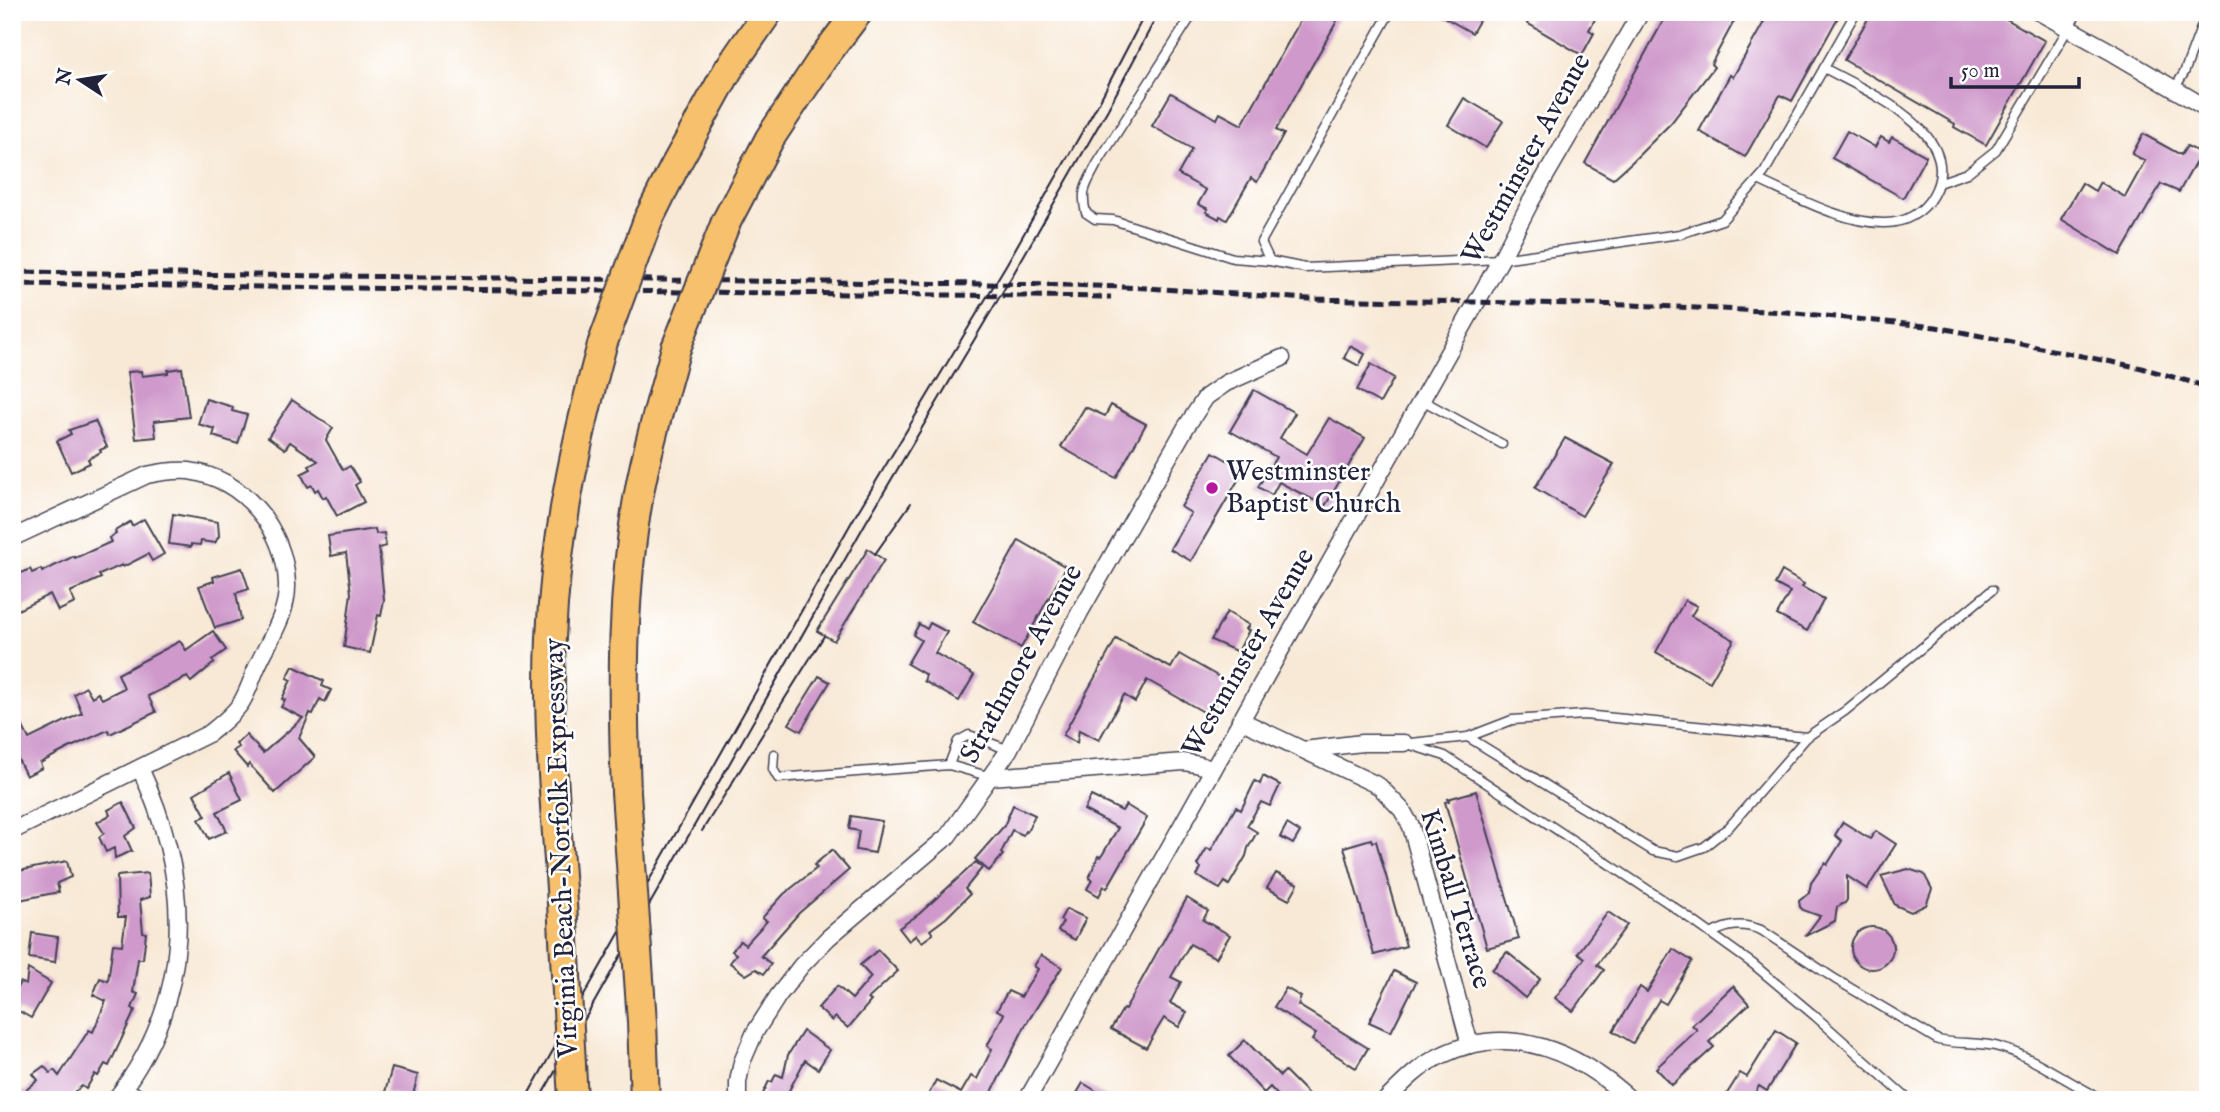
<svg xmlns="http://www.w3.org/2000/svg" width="2220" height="1112" font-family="'IM FELL English',serif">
<rect width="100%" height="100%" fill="#fff"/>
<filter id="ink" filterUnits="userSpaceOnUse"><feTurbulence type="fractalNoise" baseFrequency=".0143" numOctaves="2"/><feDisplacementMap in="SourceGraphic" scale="14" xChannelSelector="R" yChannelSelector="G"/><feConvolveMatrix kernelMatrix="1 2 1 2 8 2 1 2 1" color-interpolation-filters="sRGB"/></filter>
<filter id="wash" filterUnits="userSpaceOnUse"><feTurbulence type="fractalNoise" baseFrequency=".00686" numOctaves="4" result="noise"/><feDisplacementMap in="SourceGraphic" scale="28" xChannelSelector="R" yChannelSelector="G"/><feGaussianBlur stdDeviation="1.57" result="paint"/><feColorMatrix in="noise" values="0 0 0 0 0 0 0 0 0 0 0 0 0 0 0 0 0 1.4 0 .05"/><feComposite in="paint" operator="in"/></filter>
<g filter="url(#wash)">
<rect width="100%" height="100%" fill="#f8e9d6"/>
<g id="blocks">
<!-- building -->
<g fill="#cf99cb">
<polygon points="1305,12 1342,12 1276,130 1284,134 1257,182 1251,178 1227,220 1220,216 1219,219 1206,212 1208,209 1198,204 1206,190 1178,174 1192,149 1152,126 1171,93 1217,119 1220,113 1242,125"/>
<polygon points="1435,12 1484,12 1472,33"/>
<polygon points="1532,12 1599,12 1589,30 1594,33 1582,55 1527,23"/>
<polygon points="1668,12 1739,12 1711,64 1714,67 1671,123 1633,161 1613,179 1585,163"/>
<polygon points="1745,12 1841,12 1792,101 1780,95 1745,157 1699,131 1730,75 1733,77 1764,22"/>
<polygon points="1872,12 1994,12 2045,41 1986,145 1954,127 1955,124 1844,60"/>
<polygon points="1464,98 1503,121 1486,148 1448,125"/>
<polygon points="1847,131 1875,147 1881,137 1889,142 1892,137 1926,156 1903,198 1832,158"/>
<polygon points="2143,134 2181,155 2187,146 2201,153 2179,192 2161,184 2120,255 2061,219 2082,183 2095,191 2100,182 2125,197 2145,161 2132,154"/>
<polygon points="1350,346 1365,354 1359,366 1344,358"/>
<polygon points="1371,364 1394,378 1380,403 1357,390"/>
<polygon points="182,368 189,417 154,421 156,437 136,439 127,372 141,371 142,376 168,373 168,370"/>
<polygon points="1254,390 1295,413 1280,438 1307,454 1329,418 1365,438 1325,506 1279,482 1272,495 1258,487 1276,457 1230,431"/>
<polygon points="206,399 233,407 232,411 247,415 238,444 213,436 215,429 198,424"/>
<polygon points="292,400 333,428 326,440 343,470 350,466 360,482 355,485 364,502 337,516 326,496 323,498 318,489 315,491 312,485 308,487 301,474 311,469 309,466 318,461 290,442 285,449 268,437"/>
<polygon points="1111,405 1146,424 1116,478 1061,447 1085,407 1105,416"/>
<polygon points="95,421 107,447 100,450 101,452 88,459 90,463 71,472 57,441 71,434 69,430"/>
<polygon points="1565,438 1614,464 1582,516 1535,488"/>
<polygon points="1213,452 1244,470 1191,561 1170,549 1191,513 1181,507"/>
<polygon points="173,514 218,522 219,536 215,543 201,541 200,545 191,544 191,547 169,544"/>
<polygon points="144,519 164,554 152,561 148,554 123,567 122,565 99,575 101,578 70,592 75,603 58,611 50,594 12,613 12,577 30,569 32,573 41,569 42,572 74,556 75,558 111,542 109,538 116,534 115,531 130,522 132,526"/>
<polygon points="375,529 376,534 384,533 386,546 379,548 384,600 381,616 378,615 370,653 344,647 351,593 346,553 331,556 328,536"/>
<polygon points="1019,540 1066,567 1021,648 973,622"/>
<polygon points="868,549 884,560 834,641 817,631"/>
<polygon points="242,568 249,589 236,593 241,620 215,628 199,586 214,581 213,577"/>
<polygon points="1782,571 1804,584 1802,587 1824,599 1807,631 1777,615 1790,592 1775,584"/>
<polygon points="1685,600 1697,606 1691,616 1734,640 1710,682 1656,652"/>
<polygon points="1227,612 1249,625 1246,629 1249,630 1238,652 1211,640"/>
<polygon points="930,623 947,632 935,653 974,675 959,701 924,681 926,675 907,664 921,640 913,635 919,624 927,629"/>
<polygon points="213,631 226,650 212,660 214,663 191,682 187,677 148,696 156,712 110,734 108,730 69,748 40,763 42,768 26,776 18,759 12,762 12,705 29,739 82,713 74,694 86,687 92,697 98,693 102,699 124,688 118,674 180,641 186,650"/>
<polygon points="1116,639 1171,668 1179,654 1228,682 1209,715 1147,680 1135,702 1124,695 1099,740 1079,730 1077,743 1063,735"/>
<polygon points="293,666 324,681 322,686 331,690 325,702 320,699 313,714 310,713 299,738 315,757 275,793 249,764 247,767 233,751 239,747 236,744 246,735 263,753 303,718 281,707 285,700 282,699 291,680 287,678"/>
<polygon points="819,676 830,682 801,731 789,724"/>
<polygon points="229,773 242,800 217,812 227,831 209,839 199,819 206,816 194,794"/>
<polygon points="1263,776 1280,785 1270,806 1261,802 1247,826 1257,832 1248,848 1246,856 1229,885 1225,882 1220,889 1197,876 1201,868 1197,865 1207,848 1211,850 1236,807 1241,810 1255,781 1260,784"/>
<polygon points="1476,791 1519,939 1487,948 1445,802 1449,801 1448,799"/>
<polygon points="1091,796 1122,811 1126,805 1147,818 1107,888 1104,886 1099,896 1087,889 1092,880 1089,878 1098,856 1101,857 1118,828 1084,810"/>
<polygon points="123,802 136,828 125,836 132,851 115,858 114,848 106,852 99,837 104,833 97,822 110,815 108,810"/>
<polygon points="1013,805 1035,815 1027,832 1025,831 1023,835 1012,830 1001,853 1003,855 989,871 975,859 1004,826"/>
<polygon points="851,816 882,821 875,853 856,850 859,831 849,829"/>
<polygon points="1843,822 1870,839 1876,831 1896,844 1867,889 1847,876 1847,900 1845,903 1837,907 1835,921 1805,936 1820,916 1803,910 1800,907 1799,901 1809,893 1811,883 1825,863 1827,865 1842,841 1835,835"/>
<polygon points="1287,824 1300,832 1293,844 1280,837"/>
<polygon points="1371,839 1372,842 1376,841 1406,946 1374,955 1344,847"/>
<polygon points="832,850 849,870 799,913 761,956 771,964 764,974 756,969 746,975 730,963 736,954 732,951 740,941 745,945 767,921 762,918 784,894 817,868 814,865"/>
<polygon points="67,861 71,877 57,883 59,892 19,900 14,872"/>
<polygon points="976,862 982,868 965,889 970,894 946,918 930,930 933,934 922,942 916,935 909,941 899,928 919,914"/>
<polygon points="1908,869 1924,874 1932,889 1926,905 1911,912 1895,905 1881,876"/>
<polygon points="148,873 150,897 140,900 143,932 146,933 143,959 138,959 133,992 138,994 132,1008 135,1010 109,1066 105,1064 98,1076 95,1074 86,1089 82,1086 65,1100 14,1100 38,1080 33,1074 44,1066 50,1073 54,1070 59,1076 89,1030 93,1032 106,1001 93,995 100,978 108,981 113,944 122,945 126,917 118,917 117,876"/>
<polygon points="1276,873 1298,884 1289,900 1267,888"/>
<polygon points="1187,898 1208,911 1203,920 1230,935 1216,958 1190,944 1171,977 1181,982 1170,1003 1187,1012 1179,1027 1164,1018 1146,1048 1111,1029 1123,1009 1125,1010"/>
<polygon points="1066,909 1086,918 1075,940 1058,931 1063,922 1060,920"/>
<polygon points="1608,912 1627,925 1597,965 1604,970 1573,1011 1555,998 1585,958 1578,953"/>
<circle cx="1872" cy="948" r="21"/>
<polygon points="32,933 58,937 55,962 29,958"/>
<polygon points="1673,949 1692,961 1666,1004 1659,1000 1633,1043 1613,1031 1640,987 1647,992"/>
<polygon points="878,950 898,971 868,999 871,1001 848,1028 835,1017 832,1021 818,1008 837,986 852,999 871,977 860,965"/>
<polygon points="1507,952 1540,979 1525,998 1492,970"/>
<polygon points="1041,955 1062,967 1025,1026 988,1100 926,1100 936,1080 961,1093 971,1076 977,1079 992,1049 987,1046 1004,1014 997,1010 1008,991 1021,997 1038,969 1034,966"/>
<polygon points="28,969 51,983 31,1018 12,1007 12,996 20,982 26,985"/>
<polygon points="1394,971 1416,982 1391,1032 1369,1022"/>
<polygon points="1733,986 1749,1004 1709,1042 1714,1047 1672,1085 1656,1068 1697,1030 1692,1025"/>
<polygon points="1286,988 1301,997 1298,1005 1368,1048 1356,1068 1312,1040 1316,1034 1274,1007"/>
<polygon points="1776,1030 1796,1043 1767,1091 1759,1086 1751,1100 1723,1100 1740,1073 1747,1077"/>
<polygon points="803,1031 830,1050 818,1069 805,1060 784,1100 760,1100 769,1081 772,1082 776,1074 783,1077 788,1055"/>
<polygon points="1245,1040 1280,1076 1285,1071 1314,1100 1282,1100 1270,1087 1264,1093 1229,1056"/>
<polygon points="392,1068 418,1075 412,1099 385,1092"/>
<polygon points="1083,1083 1111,1100 1073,1100"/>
</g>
</g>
</g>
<g filter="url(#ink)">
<use href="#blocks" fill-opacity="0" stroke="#424052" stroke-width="2"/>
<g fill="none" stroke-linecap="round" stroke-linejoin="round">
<defs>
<g id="service">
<path d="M1194 12 1097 164C1087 184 1080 190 1086 213L1095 219 1113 220 1233 258 1270 261"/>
<polyline points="1390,12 1261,242 1270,261 1305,268 1501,259 1680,234 1722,220 1764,173 1856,12"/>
<polyline points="2174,89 2184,73 2207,12"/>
<path d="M1758 180C1794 196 1845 224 1885 223 1905 223 1923 213 1933 195 1968 133 1866 91 1824 68"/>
<polyline points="1941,182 1967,173 1996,150 2078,12"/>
<polyline points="1422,400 1502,444"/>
<polyline points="1468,737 1653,851 1678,856 1704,847 1729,827 1807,737 1845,711 1992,590"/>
<polyline points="1404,743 1445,756 1671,905 1753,964 1815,1016 1909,1100"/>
<polyline points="1411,743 1468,737 1512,720 1584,715 1807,737"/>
<polyline points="774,754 773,769 778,778 949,765 991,777"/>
<polyline points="949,765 958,741 969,735 1009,750"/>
<path d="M1711 934C1728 924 1743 923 1761 930L1835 979 1938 1040C1959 1045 1981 1041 2002 1048 2034 1057 2072 1085 2104 1100"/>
</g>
<g id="minor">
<polyline points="2039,12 2115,54 2208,109"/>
<path d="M12 538 147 475C161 472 175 470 189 471 244 479 285 529 287 584 288 615 268 641 256 669 251 681 248 692 241 703 233 715 221 724 210 733L12 831"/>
<polyline points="1240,720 1379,786 1402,810 1411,826 1470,1045"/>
<polyline points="1304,750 1362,743 1404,743"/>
<polyline points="991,777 1184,762 1200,765 1213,770"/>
<polyline points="124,1089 142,1100"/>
<path d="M115 1100C195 997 193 882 140 768"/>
<polyline points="738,1100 738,1082 742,1062 755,1032 778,996 801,966 828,938 948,836 1009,750 1080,612 1186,427 1206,397 1226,383 1282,358"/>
<polyline points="1027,1100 1501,259 1531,201 1641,12"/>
<path d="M1386 1100C1402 1084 1419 1066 1440 1056 1510 1021 1577 1052 1631 1100"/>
</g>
<g id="motorway">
<polyline points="648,220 675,166 728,70 768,12"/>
<polyline points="726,222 770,138 823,58 858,12"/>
<path d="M626 792C622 689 621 585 641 483 650 437 664 392 676 348"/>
<path d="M562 903C556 815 547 726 551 638 555 538 576 441 602 345"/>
<polyline points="642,1022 645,1100"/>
</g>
</defs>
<!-- service casing -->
<use href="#service" stroke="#424052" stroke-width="11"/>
<!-- minor casing -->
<use href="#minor" stroke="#424052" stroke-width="19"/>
<!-- motorway casing -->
<use href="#motorway" stroke="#424052" stroke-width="32"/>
<!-- service -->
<use href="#service" stroke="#fff" stroke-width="8"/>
<!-- minor -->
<use href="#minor" stroke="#fff" stroke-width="16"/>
<!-- motorway -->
<use href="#motorway" stroke="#f7c06c" stroke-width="28"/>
<!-- tram -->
<g stroke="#22223b" stroke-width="2">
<polyline points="875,554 911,503"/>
<polyline points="702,831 824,636"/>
<polyline points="525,1100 854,518 1006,265 1098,104 1146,12"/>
<polyline points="539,1100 865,524 1015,271 1108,109 1159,12"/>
</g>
<!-- rail -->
<g stroke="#22223b" stroke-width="5" stroke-dasharray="10 5" stroke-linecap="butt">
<polyline points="12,272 1067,285 1148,288 1309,299 1632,305 1787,312 1936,327 2142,368 2208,387"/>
<polyline points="12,284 1111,297"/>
</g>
<defs>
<g id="motorway-bridge">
<polyline points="602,345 648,220"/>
<polyline points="676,348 726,222"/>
<polyline points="626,792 642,1022"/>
<polyline points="562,903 573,1100"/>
</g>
</defs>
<!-- motorway-bridge casing -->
<use href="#motorway-bridge" stroke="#424052" stroke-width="32" stroke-linecap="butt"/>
<!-- motorway-bridge -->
<use href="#motorway-bridge" stroke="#f7c06c" stroke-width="28"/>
</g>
</g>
<!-- markers -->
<circle fill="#b5179e" stroke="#fff" stroke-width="2.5" cx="1212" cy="488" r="7"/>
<g text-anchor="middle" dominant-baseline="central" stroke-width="5" stroke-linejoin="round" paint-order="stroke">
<!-- street labels -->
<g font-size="28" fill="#22223b" stroke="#fff">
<text transform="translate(1527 159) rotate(-61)">Westminster Avenue</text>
<text transform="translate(1249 653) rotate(-60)">Westminster Avenue</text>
<text transform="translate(1022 664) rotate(-61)">Strathmore Avenue</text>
<text transform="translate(562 848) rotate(-92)">Virginia Beach-Norfolk Expressway</text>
<text transform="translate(1455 899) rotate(73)">Kimball Terrace</text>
</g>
<!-- poi labels -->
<g font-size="28" fill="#22223b" stroke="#fff" text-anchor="start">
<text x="1226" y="472">Westminster<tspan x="1226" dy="32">Baptist Church</tspan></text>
</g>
</g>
<!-- margin -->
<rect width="2220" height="1112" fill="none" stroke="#fff" stroke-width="42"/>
<!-- north arrow -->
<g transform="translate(80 80) rotate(282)" stroke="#ffffff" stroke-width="5" paint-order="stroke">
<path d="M0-5L12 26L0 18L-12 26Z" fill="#22223b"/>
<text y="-10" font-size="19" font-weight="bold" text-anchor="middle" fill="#22223b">N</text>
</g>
<!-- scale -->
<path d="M1951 77v10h128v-10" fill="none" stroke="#22223b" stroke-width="3.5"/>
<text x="1961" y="77" font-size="21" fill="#22223b" stroke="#ffffff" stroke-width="5" paint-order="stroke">50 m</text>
</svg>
